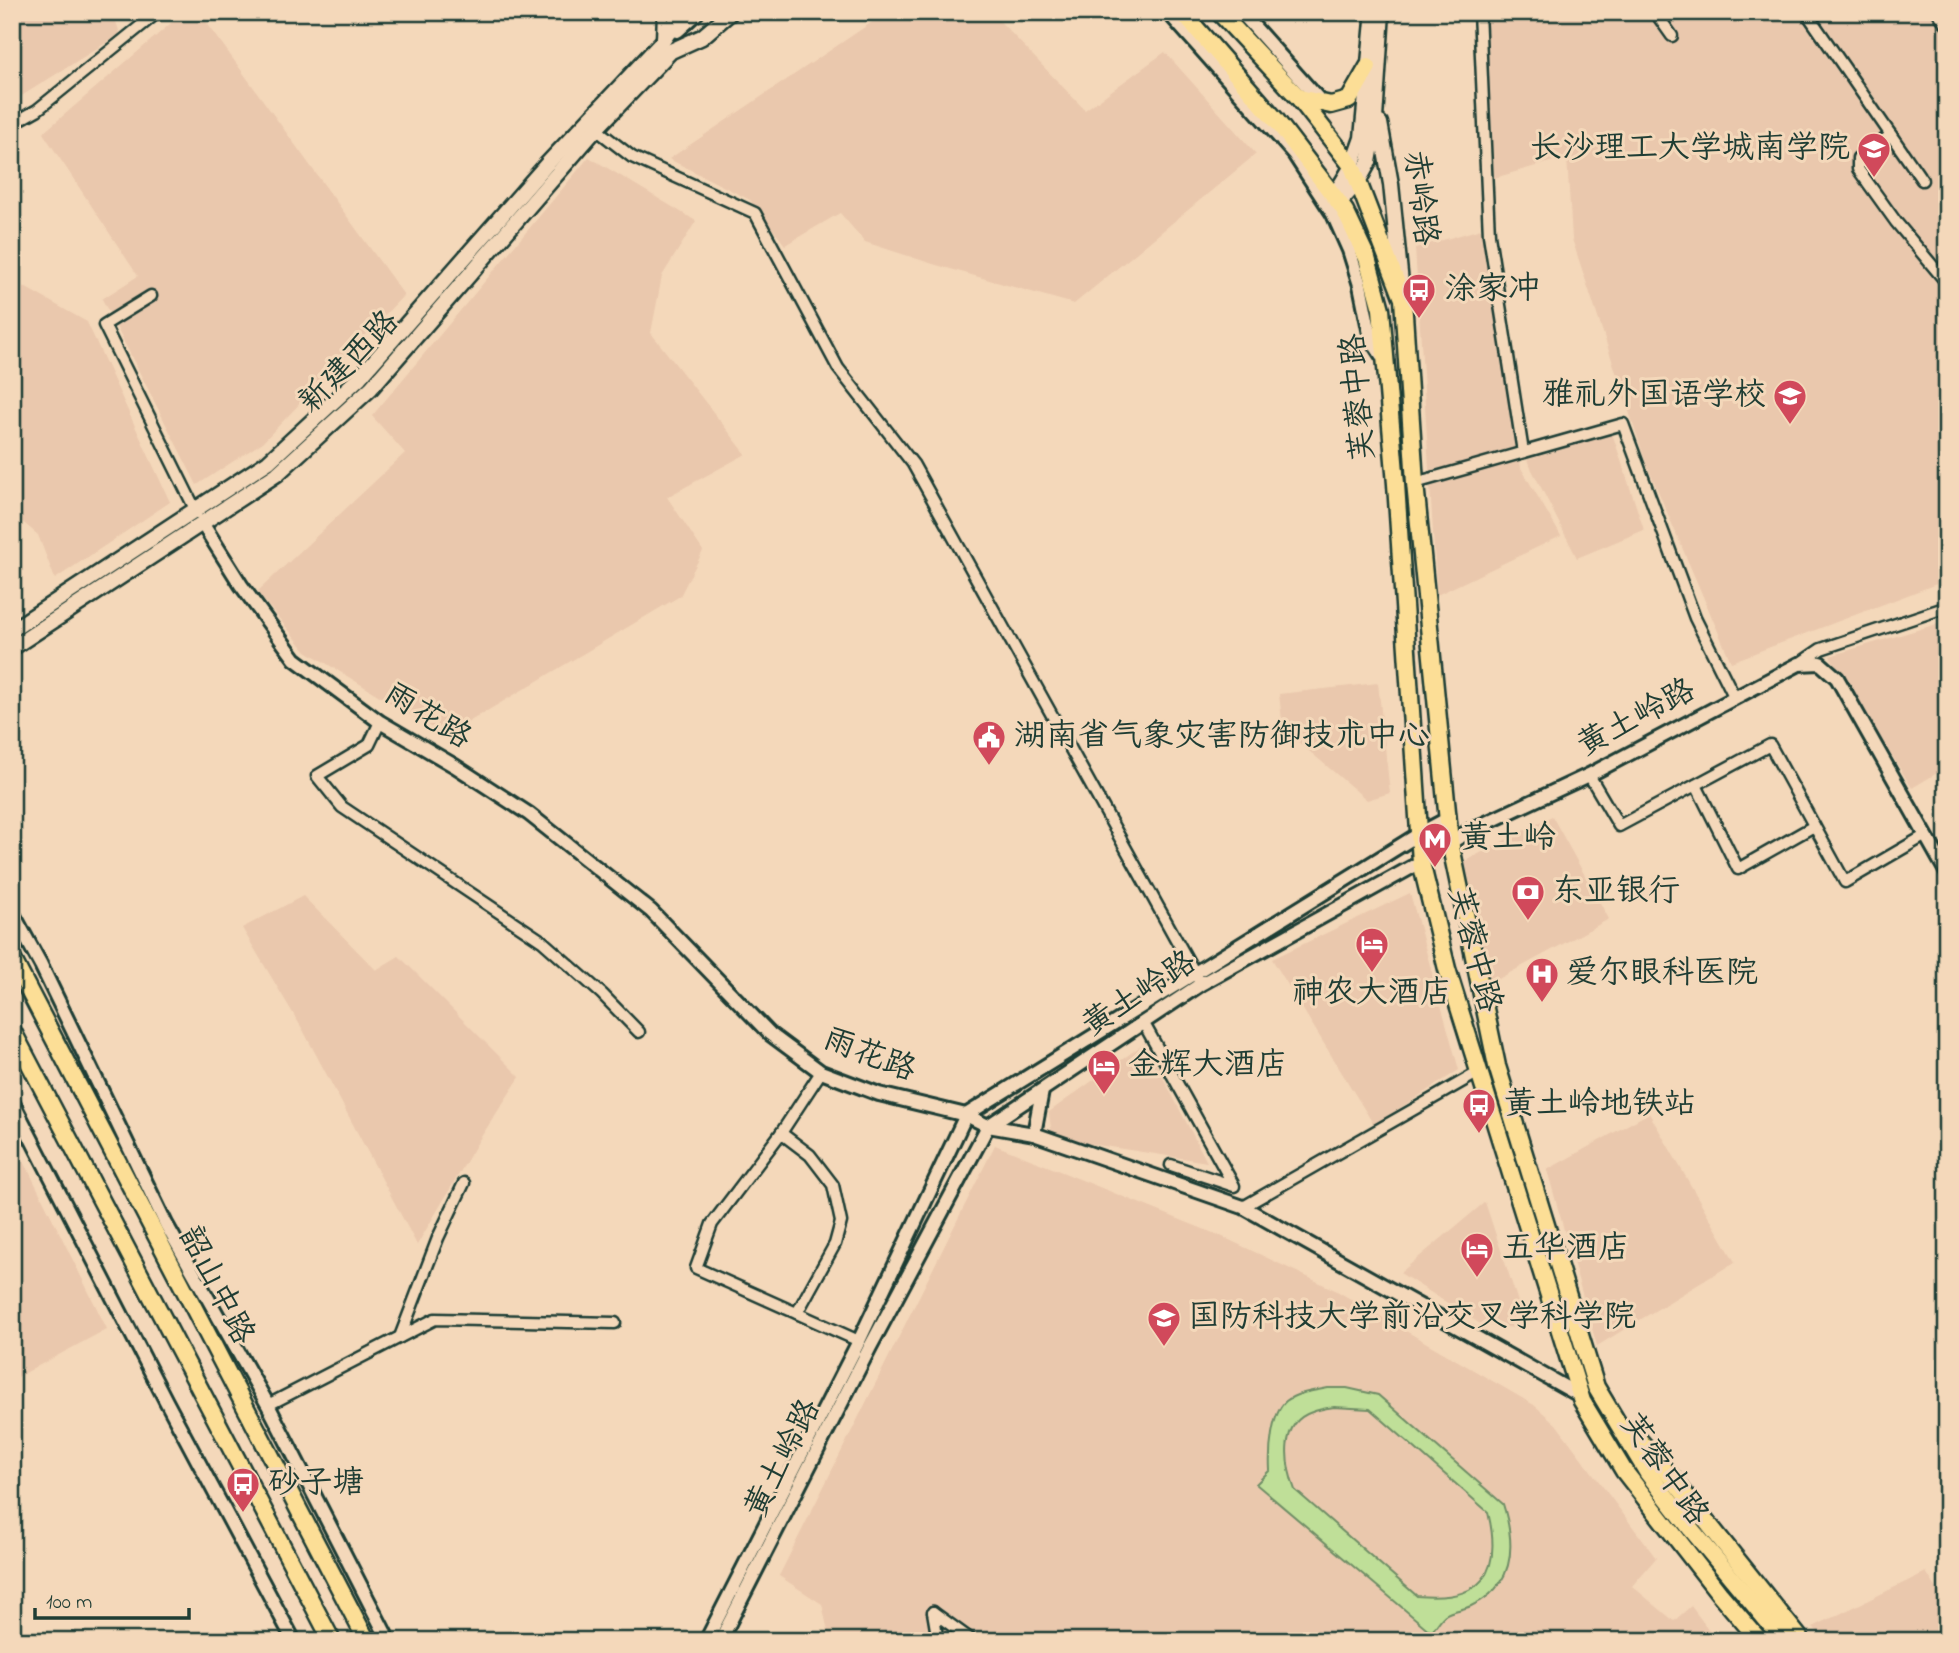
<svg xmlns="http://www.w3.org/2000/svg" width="1959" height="1653" font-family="'Indie Flower','LXGW WenKai TC',sans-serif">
<rect width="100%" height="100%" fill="#f4d8ba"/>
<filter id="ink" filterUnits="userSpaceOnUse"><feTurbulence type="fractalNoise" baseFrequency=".0143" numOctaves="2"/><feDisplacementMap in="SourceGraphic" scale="14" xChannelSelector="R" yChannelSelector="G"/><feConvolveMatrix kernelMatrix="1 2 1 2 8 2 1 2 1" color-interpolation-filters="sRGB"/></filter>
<g filter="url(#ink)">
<!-- built -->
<g fill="#eac8ad">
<polygon points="12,12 113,12 120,34 12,102"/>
<polygon points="184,12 199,12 404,295 263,442 197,485 102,299 138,276 43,133"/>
<polygon points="887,12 991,12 1085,110 1165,52 1256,154 1074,304 933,264 865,242 840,213 785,245 750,200 669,159"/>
<polygon points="1476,12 1947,12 1947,580 1731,662 1646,463 1572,239 1567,157 1484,181"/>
<polygon points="589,157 696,221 662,276 651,333 746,454 667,497 703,551 680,596 445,736 306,651 257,592 405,453 372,416"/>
<polygon points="1481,229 1521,468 1561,536 1437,595 1415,248"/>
<polygon points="12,280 87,322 170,502 55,579 38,535 12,513"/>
<polygon points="1612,433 1644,530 1577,558 1527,460"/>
<polygon points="1947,621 1947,767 1912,788 1830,656"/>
<polygon points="1378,683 1390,793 1367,800 1283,729 1279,694"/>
<polygon points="1552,816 1609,919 1491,983 1465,861"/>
<polygon points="1410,893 1459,1070 1374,1125 1272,959"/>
<polygon points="303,896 376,970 399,956 520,1077 479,1140 417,1245 303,1030 242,928"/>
<polygon points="1145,1043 1207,1162 1052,1138 1049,1112"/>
<polygon points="1649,1113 1735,1262 1597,1346 1547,1170"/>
<polygon points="15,1143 107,1329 12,1380 12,1145"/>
<polygon points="995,1145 1223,1237 1335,1290 1534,1405 1556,1424 1656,1558 1632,1586 1674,1621 1691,1606 1717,1641 830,1641 822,1604 779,1576"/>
<polygon points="1485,1202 1527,1329 1482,1325 1400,1273"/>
<polygon points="1926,1572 1947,1605 1947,1641 1827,1641 1813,1627"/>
</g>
<!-- green -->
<path fill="#bfdf98" stroke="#6f8e66" stroke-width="2" fill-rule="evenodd" d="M1328 1388H1347L1378 1395 1503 1504C1516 1545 1516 1586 1471 1606 1463 1610 1452 1610 1445 1615 1440 1619 1436 1627 1431 1632L1256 1484 1270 1470C1269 1452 1271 1414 1286 1401 1298 1392 1314 1391 1328 1388ZM1334 1407 1370 1409 1488 1512C1503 1575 1481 1602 1417 1596L1295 1490C1285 1464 1279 1423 1312 1412 1319 1409 1327 1408 1334 1407Z"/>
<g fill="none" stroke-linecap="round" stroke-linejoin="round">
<defs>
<g id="minor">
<polyline points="1479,12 1489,235 1523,452"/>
<polyline points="1655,12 1672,36"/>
<polyline points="1806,12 1922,180"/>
<polyline points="1938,12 1947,25"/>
<polyline points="662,40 663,12"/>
<polyline points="12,124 37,110 158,12"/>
<polyline points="596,129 632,157 755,213 838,368 913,464 1198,979"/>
<polyline points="1891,135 1858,158 1858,169 1896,222 1947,283"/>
<polyline points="151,296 104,325 197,513"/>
<polyline points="1415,483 1623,424 1695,618 1735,698"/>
<polyline points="1799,664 1821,649 1947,607"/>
<polyline points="380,722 369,745 317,776 342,807 542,941 602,994 639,1032"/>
<polyline points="1589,775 1619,826 1770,745 1845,882 1926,835"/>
<polyline points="1696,785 1738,869 1814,826"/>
<polyline points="1143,1022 1234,1186 1171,1165"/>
<polyline points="821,1072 781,1133 712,1224 696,1268 859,1341"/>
<polyline points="12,1128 22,1119"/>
<polyline points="781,1133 810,1155 833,1185 841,1222 835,1244 797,1313"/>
<polyline points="1243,1207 1479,1072"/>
<polyline points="400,1337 438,1238 464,1183"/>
<polyline points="268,1405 435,1319 615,1323"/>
<polyline points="933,1612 973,1641"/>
<polyline points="933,1612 938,1641"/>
</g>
<g id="tertiary">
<polyline points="1168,12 1294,154 1333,214 1349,250 1360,285 1371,339 1384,359"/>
<polyline points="1241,12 1322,103"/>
<polyline points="202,523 241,585 295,659 380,722 455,766 529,814 651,911 770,1034 821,1072 879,1094 966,1115 988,1126 1034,1134 1243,1207 1579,1395"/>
<polyline points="12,912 41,965 166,1224 268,1405 389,1641"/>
<polyline points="12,1101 166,1401 294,1641"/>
<polyline points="1034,1134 1042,1091"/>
<polyline points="706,1641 859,1341 966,1115 1419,834 1449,818"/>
<polyline points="720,1641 870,1347 988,1126 1201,984 1421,862 1467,832 1589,775 1799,664 1820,663 1837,678 1947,873"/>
</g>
<g id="secondary">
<polyline points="677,30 697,12"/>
<polyline points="1380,123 1391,184 1401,283"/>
<polyline points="1334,196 1352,166 1362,138 1373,21"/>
<polyline points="1339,203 1358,182 1369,162 1374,134 1382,12"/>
<polyline points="12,630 268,462 360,377 547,164 662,42 682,12"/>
<polyline points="12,648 277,474 371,388 596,129 671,51 702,37 731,12"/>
</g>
<g id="primary">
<polyline points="1182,12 1276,120 1334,196 1345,211 1367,258 1381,309 1396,484 1421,862 1447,969 1582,1401 1624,1471 1719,1593 1760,1641"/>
<polyline points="1219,12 1299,98 1352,166 1403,299 1415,483 1450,842 1497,1066 1596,1387 1647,1472 1691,1529 1784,1641"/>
<polyline points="1299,98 1331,105 1349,100 1368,67"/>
<polyline points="12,958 367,1641"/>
<polyline points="12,1030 332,1641"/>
<polyline points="1625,1428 1640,1441 1671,1477 1802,1641"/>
</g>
</defs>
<!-- minor casing -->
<use href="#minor" stroke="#1f3d34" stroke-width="15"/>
<!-- tertiary casing -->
<use href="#tertiary" stroke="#1f3d34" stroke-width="18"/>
<!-- secondary casing -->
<use href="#secondary" stroke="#1f3d34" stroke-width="19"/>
<!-- primary casing -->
<use href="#primary" stroke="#1f3d34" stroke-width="21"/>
<!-- minor -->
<use href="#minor" stroke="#f4d8ba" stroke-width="10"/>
<!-- tertiary -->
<use href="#tertiary" stroke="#f4d8ba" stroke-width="12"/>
<!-- secondary -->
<use href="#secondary" stroke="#f4d8ba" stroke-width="14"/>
<!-- primary -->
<use href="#primary" stroke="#fcde96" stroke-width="16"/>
</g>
</g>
<!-- icons -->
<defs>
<symbol id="university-pin" viewBox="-11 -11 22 30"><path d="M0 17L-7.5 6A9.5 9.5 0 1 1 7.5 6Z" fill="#d1495b" stroke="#f4d8ba"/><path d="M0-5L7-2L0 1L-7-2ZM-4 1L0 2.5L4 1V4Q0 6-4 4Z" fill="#fff"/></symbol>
<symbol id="bus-pin" viewBox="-11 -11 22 30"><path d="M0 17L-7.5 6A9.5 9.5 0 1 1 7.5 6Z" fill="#d1495b" stroke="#f4d8ba"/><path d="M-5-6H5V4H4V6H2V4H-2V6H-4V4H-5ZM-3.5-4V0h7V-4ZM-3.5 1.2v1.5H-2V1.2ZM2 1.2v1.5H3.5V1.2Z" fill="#fff"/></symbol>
<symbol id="school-pin" viewBox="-11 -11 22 30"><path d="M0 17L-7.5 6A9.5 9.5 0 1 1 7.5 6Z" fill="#d1495b" stroke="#f4d8ba"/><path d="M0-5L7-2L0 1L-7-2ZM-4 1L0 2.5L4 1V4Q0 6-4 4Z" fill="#fff"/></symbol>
<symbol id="civic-pin" viewBox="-11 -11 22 30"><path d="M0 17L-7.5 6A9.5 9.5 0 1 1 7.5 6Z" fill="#d1495b" stroke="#f4d8ba"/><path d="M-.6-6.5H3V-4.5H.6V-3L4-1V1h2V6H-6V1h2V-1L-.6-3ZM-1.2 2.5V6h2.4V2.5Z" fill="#fff"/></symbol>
<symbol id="metro-pin" viewBox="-11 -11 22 30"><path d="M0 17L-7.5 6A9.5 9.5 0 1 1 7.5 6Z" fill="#d1495b" stroke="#f4d8ba"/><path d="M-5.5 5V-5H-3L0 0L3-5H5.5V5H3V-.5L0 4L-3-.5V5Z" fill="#fff"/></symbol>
<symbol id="bank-pin" viewBox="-11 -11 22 30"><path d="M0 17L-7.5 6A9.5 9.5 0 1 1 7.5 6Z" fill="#d1495b" stroke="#f4d8ba"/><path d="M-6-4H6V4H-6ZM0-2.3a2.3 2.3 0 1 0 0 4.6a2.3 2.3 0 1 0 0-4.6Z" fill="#fff"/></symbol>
<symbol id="hotel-pin" viewBox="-11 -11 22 30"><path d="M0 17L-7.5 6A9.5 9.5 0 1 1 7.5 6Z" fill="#d1495b" stroke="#f4d8ba"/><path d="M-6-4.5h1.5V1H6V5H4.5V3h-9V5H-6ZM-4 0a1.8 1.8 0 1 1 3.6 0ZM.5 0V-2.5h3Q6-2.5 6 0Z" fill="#fff"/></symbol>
<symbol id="hospital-pin" viewBox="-11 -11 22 30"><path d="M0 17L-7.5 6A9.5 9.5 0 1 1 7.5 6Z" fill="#d1495b" stroke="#f4d8ba"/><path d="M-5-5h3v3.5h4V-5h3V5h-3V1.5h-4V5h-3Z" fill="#fff"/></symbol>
</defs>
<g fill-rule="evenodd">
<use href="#university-pin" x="1855" y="130" width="38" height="52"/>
<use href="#bus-pin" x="1400" y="271" width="38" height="52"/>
<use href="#school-pin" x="1771" y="377" width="38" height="52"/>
<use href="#civic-pin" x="970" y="718" width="38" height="52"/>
<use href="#metro-pin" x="1416" y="820" width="38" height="52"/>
<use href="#bank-pin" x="1509" y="873" width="38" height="52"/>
<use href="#hotel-pin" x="1353" y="925" width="38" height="52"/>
<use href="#hospital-pin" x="1523" y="955" width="38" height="52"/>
<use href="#hotel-pin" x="1085" y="1047" width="38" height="52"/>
<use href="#bus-pin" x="1460" y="1086" width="38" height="52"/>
<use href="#hotel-pin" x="1458" y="1230" width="38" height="52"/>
<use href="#university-pin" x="1145" y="1299" width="38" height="52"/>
<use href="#bus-pin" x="224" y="1465" width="38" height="52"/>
</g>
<g text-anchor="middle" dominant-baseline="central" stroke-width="6" stroke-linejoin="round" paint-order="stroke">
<!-- poi labels -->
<g font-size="32" fill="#1f3d34" stroke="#f4d8ba" text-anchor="start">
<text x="1850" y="149" text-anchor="end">长沙理工大学城南学院</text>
<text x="1444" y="290">涂家冲</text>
<text x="1766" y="396" text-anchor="end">雅礼外国语学校</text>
<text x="1014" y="737">湖南省气象灾害防御技术中心</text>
<text x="1460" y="839">黄土岭</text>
<text x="1552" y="892">东亚银行</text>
<text x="1566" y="974">爱尔眼科医院</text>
<text x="1372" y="994" text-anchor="middle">神农大酒店</text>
<text x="1128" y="1066">金辉大酒店</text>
<text x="1504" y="1105">黄土岭地铁站</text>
<text x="1502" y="1249">五华酒店</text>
<text x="1188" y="1318">国防科技大学前沿交叉学科学院</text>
<text x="268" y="1484">砂子塘</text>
</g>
<!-- street labels -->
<g font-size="32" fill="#1f3d34" stroke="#f4d8ba">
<text transform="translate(1419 198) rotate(83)">赤岭路</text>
<text transform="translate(350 363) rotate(-46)">新建西路</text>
<text transform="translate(1360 397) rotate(-95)">芙蓉中路</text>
<text transform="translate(427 717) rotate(32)">雨花路</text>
<text transform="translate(1637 719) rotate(-28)">黄土岭路</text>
<text transform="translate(1473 950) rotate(75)">芙蓉中路</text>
<text transform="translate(1140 995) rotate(-33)">黄土岭路</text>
<text transform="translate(869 1056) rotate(21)">雨花路</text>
<text transform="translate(215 1286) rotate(63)">韶山中路</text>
<text transform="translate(784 1459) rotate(-63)">黄土岭路</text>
<text transform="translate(1663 1470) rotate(55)">芙蓉中路</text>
</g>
</g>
<!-- margin -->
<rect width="1959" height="1653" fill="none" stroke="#f4d8ba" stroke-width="42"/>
<rect x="21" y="21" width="1917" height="1611" fill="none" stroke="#1f3d34" stroke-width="2.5" filter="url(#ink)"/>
<!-- scale -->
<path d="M35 1608v10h154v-10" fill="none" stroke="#1f3d34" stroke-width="3.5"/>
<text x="46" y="1608" font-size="21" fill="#1f3d34" stroke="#f4d8ba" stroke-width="5" paint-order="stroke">100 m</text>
</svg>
